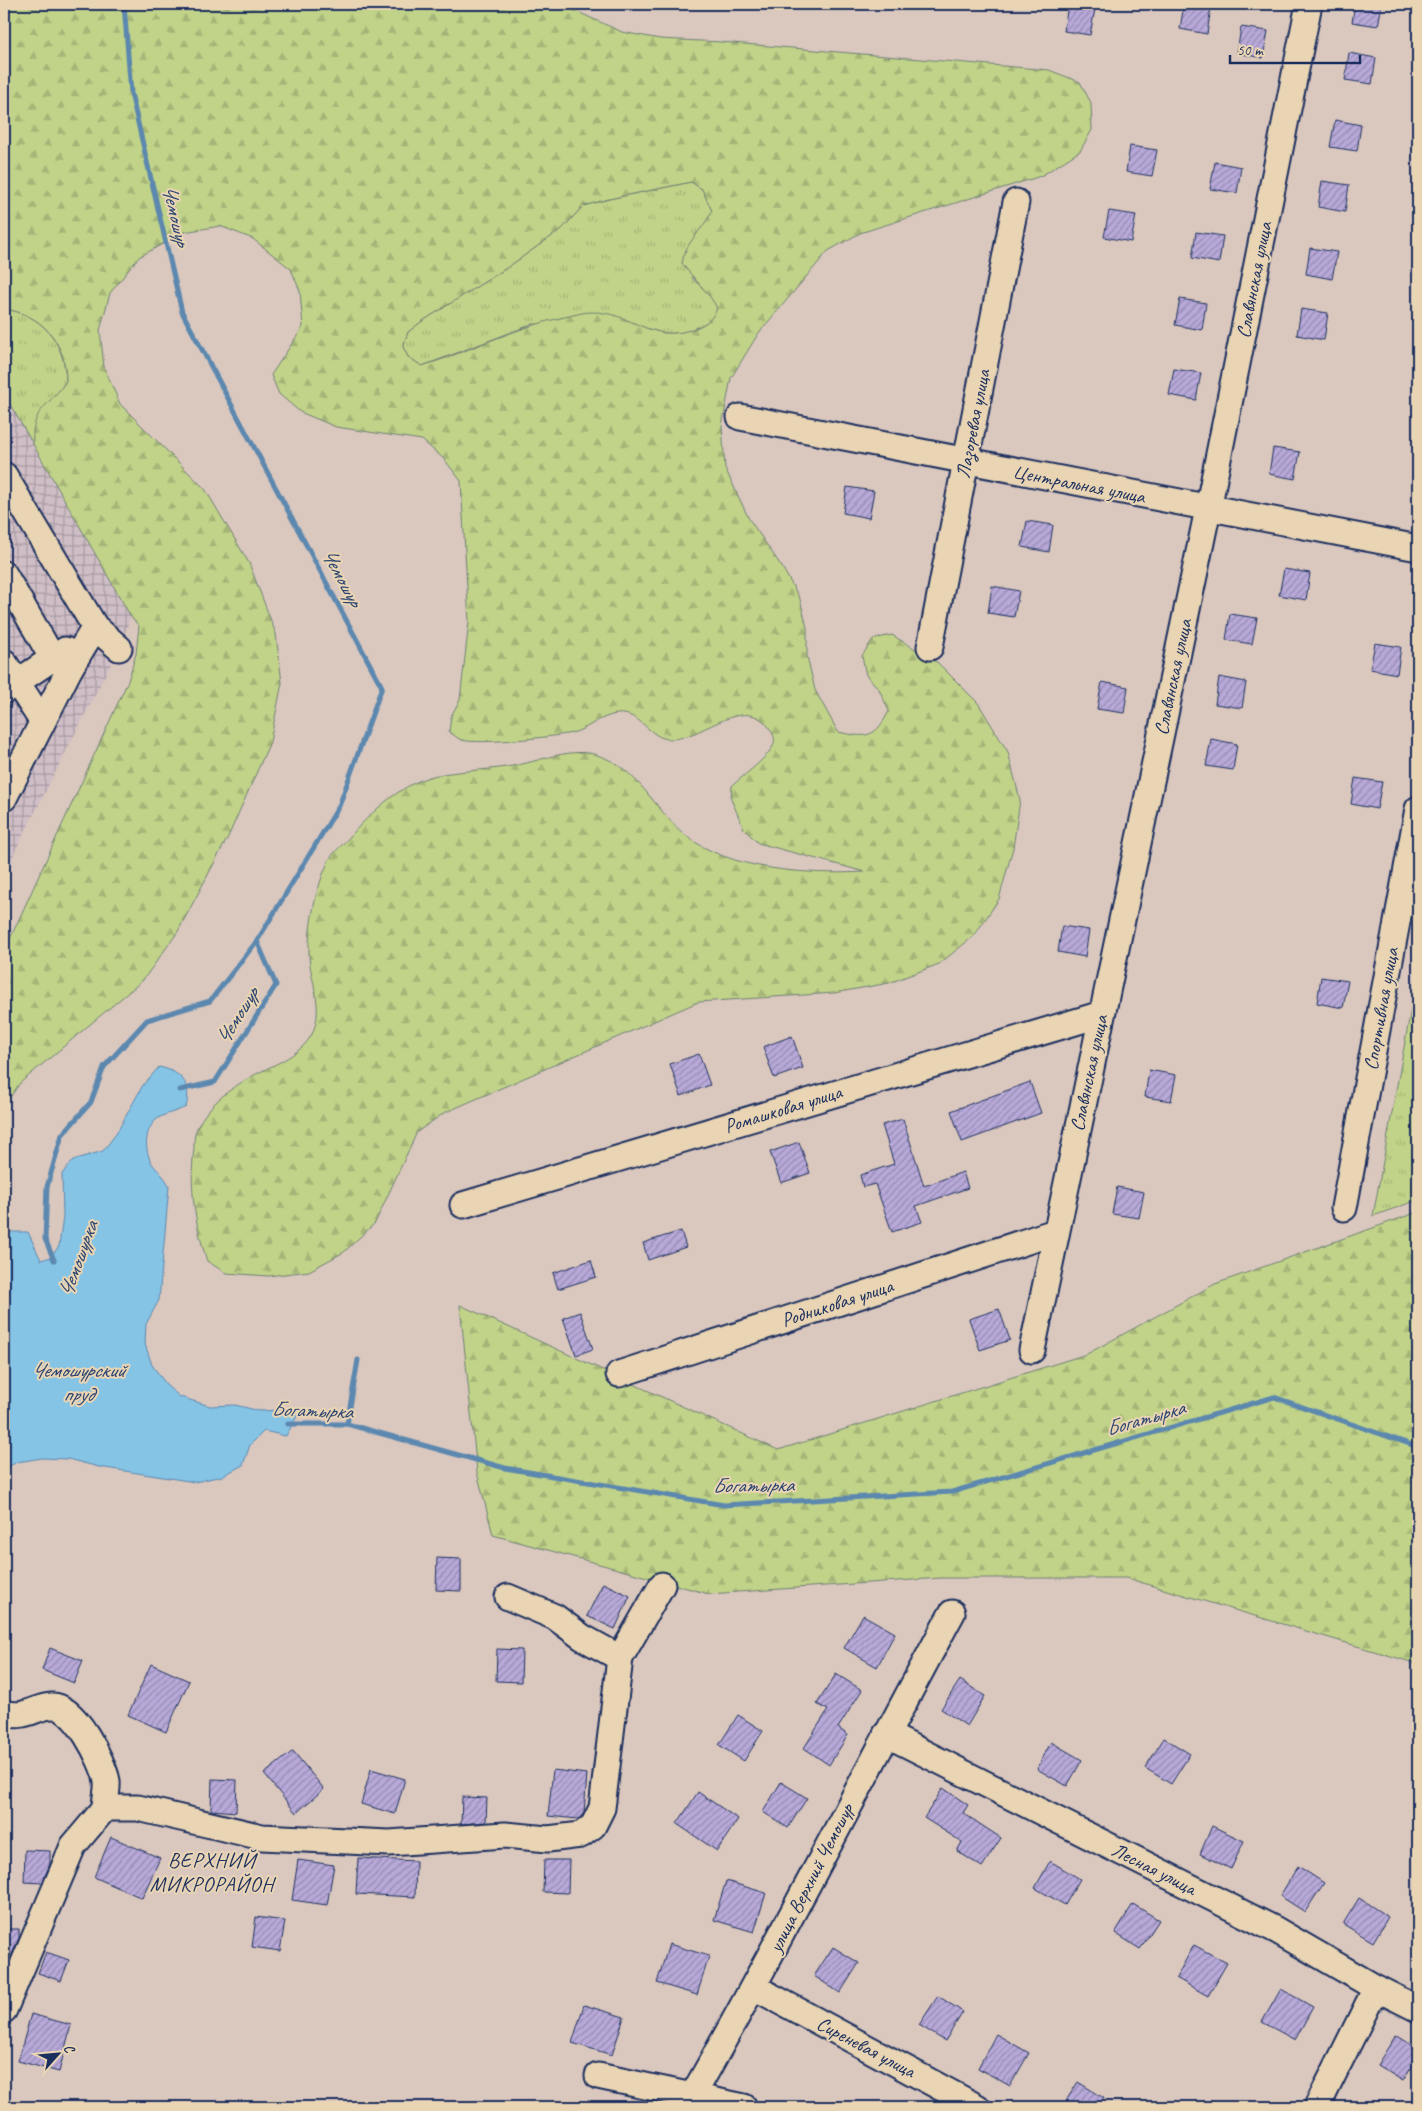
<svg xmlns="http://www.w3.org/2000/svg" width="1422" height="2111" font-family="Caveat,sans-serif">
<defs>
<pattern id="industrial-grid" width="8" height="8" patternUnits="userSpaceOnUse" patternTransform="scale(1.25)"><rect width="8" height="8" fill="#d0bec6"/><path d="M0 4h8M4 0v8" fill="none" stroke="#a89ba4"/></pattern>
<pattern id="grass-tufts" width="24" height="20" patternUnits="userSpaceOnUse" patternTransform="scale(1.25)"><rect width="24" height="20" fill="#c1d388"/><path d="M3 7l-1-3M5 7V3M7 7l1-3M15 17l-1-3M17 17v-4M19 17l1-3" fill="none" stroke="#a5b578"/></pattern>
<pattern id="forest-firs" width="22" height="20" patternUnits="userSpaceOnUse" patternTransform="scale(1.25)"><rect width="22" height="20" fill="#c1d388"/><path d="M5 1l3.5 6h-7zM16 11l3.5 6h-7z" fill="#a5b578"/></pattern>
<pattern id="building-hatch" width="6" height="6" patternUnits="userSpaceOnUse" patternTransform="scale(1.25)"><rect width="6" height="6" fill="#b8a9d9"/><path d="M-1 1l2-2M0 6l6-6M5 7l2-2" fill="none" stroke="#958ab3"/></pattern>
</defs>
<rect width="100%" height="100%" fill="#dac7be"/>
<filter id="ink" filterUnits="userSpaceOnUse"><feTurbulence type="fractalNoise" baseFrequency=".02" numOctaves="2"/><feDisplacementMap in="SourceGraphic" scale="10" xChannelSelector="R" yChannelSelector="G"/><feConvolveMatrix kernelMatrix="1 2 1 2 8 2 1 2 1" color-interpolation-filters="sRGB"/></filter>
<g filter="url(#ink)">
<!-- industrial -->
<polygon fill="url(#industrial-grid)" points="4,393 131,617 119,648 16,849 4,879"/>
<!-- grass -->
<g fill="url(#grass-tufts)" stroke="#6e8173">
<polygon points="691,182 702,189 712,211 706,225 695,235 692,278 711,296 717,308 714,318 702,325 685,332 666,334 642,327 533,324 422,366 408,357 403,347 408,332 421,322 508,267 562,229 583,206 609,199"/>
<path d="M4 309C42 314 65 342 66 381 52 403 32 415 33 444L4 394Z"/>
<polygon points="1418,971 1418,1200 1373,1216"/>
</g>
<!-- forest -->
<g fill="url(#forest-firs)" stroke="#6e8173" fill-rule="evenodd">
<path d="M4 4H560L622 32 660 39 721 42 1049 70 1080 82 1091 103 1092 130 1080 151 1041 176 860 233 828 251 758 334 731 378 722 426 725 468 749 519 782 567 800 599 807 628V656L815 690 838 732C866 738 875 739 889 711L879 689 866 675 862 656 873 639 892 635 938 663 978 703 1008 752 1020 800 1013 848 999 899 974 936 939 964 889 983 834 993 698 1002 444 1113 417 1132 375 1223 344 1252 309 1271 268 1276 226 1273 207 1261C195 1224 189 1187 194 1149 194 1142 194 1134 197 1128 208 1105 229 1089 251 1077 271 1065 300 1057 312 1034 325 1007 310 981 309 955 308 925 316 887 329 860 333 853 341 846 347 840 371 812 405 779 443 774 468 770 493 770 518 765 542 760 573 747 597 755 637 767 654 809 684 834 728 871 810 875 865 872L758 843 744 829 731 799 732 786C742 776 771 756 774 743 776 737 771 731 768 726 743 694 701 740 670 739 649 739 641 711 617 714 600 716 588 729 572 733 552 737 479 745 462 740 458 739 453 734 449 732L451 716 460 700 469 622 461 481 444 459 422 440 336 427 300 412 279 394 271 375 303 327 300 291 291 269 253 239 220 226 184 232 139 257 110 293 100 330 104 367 120 404 205 489 249 563 276 634 282 683 270 742 228 837 177 933 143 980 20 1083 6 1103 4 1123V952L128 681 136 654 139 626 131 617 33 444C31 407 49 408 66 381 66 342 42 314 4 309ZM691 182 702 189 712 211C703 231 685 241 682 263 693 279 709 292 717 308 713 319 707 323 696 328 651 346 632 311 591 312 583 312 574 315 565 317 515 327 471 351 422 366L408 357 403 347 408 332 421 322 508 267 562 229 583 206 609 199Z"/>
<polygon points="1418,1212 1418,1664 1126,1578 941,1578 709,1594 493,1535 477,1472 460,1305 778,1450 1087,1354 1215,1284"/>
</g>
<!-- water -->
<path fill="#85c4e5" stroke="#5b88af" d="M159 1067C182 1072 192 1084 186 1107 178 1111 168 1113 160 1117 144 1126 143 1151 153 1165 160 1173 165 1177 169 1186L159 1300 146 1324 145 1344 152 1365 168 1387 180 1397 210 1406 235 1405 260 1411 301 1409 286 1436 264 1431 250 1445 243 1465 222 1476 195 1482 99 1467 68 1459 42 1458 17 1462 4 1469V1240L9 1232H28L41 1260 51 1257 59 1246 63 1217 62 1174 73 1160 103 1151 116 1134 143 1085Z"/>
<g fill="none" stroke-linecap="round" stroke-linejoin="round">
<!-- stream -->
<g stroke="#5b88af" stroke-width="5">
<polyline points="124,4 131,93 182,312 382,687 339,806 257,941 276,985 215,1082 180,1090"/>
<polyline points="54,1260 45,1239 47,1187 62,1135 91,1102 104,1067 147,1020 210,1001 257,941"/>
<polyline points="288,1424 347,1424 505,1468 724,1505 952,1492 1274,1397 1418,1447"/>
<polyline points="347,1424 358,1360"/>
</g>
</g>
<!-- building -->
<g fill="url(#building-hatch)" stroke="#1b2f5e">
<polygon points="1068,4 1095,9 1090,35 1064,31"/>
<polygon points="1184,4 1211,7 1207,34 1180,29"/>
<polygon points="1355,4 1382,4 1378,26 1352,22"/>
<polygon points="1241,27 1268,31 1263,58 1237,53"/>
<polygon points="1349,53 1376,58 1372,84 1345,80"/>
<polygon points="1335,120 1361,125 1357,151 1330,147"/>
<polygon points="1130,146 1157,150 1152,176 1126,172"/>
<polygon points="1215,162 1241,167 1237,193 1210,189"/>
<polygon points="1322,181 1349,185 1345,212 1318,207"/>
<polygon points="1109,211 1136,215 1131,242 1104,237"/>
<polygon points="1196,232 1223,236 1219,263 1192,258"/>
<polygon points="1310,248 1337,252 1332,279 1306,274"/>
<polygon points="1180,299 1206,303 1202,330 1175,325"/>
<polygon points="1301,309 1328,313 1324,340 1297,335"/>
<polygon points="1174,369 1201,373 1196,400 1169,395"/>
<polygon points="1273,448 1300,452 1295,479 1269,474"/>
<polygon points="847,487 874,491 869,518 843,513"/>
<polygon points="1027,521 1053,525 1049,552 1022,547"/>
<polygon points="1284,569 1310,573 1306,600 1279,595"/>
<polygon points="992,586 1019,591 1014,617 988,613"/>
<polygon points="1230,614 1257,618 1252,644 1226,640"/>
<polygon points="1375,643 1401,647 1397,674 1370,669"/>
<polygon points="1219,677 1246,682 1242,708 1215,704"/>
<polygon points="1102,682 1128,687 1124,713 1097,709"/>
<polygon points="1211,739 1237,744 1233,770 1206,766"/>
<polygon points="1355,778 1382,782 1377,809 1351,804"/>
<polygon points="1062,926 1089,930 1085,957 1058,952"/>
<polygon points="1321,977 1348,981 1343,1008 1317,1003"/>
<polygon points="792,1036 803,1068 774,1078 763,1047"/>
<polygon points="699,1054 710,1085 681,1096 670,1064"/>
<polygon points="1149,1070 1176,1075 1171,1101 1145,1097"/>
<polygon points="1030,1082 1041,1113 962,1142 951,1111"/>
<polygon points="903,1119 924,1186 963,1172 968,1188 916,1206 922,1222 892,1232 875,1184 863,1187 860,1175 894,1164 882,1125"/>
<polygon points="799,1142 810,1173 781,1183 770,1152"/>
<polygon points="1117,1187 1144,1192 1139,1218 1112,1214"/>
<polygon points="681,1231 686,1247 648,1260 643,1243"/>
<polygon points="591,1260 596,1277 558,1289 553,1273"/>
<polygon points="999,1309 1010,1340 980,1350 969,1319"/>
<polygon points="580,1312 593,1349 576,1355 563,1318"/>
<polygon points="437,1558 461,1559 461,1591 436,1590"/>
<polygon points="603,1583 630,1596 615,1629 587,1616"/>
<polygon points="863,1615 895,1633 877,1667 844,1648"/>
<polygon points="50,1648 83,1661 74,1683 42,1670"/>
<polygon points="497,1649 522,1650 521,1682 496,1681"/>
<polygon points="151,1664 189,1681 166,1732 128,1715"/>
<polygon points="836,1674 862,1690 838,1728 848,1735 829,1765 804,1748 828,1710 817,1704"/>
<polygon points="960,1680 985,1696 967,1726 941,1709"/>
<polygon points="738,1715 763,1731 744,1761 719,1745"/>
<polygon points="1164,1738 1190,1754 1171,1784 1145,1768"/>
<polygon points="1051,1742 1082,1760 1067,1786 1037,1769"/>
<polygon points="293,1751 324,1789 296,1813 264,1774"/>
<polygon points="371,1769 405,1779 395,1814 361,1804"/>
<polygon points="553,1770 587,1774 584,1813 578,1819 548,1816"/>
<polygon points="212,1779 237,1780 236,1812 211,1810"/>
<polygon points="781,1782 807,1798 788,1828 763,1812"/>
<polygon points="943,1788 968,1805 963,1813 1001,1838 982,1867 957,1851 962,1842 924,1818"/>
<polygon points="698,1792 738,1819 717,1851 677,1824"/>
<polygon points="462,1797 487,1798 486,1822 461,1824"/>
<polygon points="1212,1826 1244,1841 1231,1869 1200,1854"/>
<polygon points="111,1837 160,1858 142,1898 94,1877"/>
<polygon points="25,1850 50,1851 50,1864 42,1883 24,1882"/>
<polygon points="358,1858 416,1861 415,1897 356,1894"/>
<polygon points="298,1860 334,1865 327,1905 292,1900"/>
<polygon points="544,1860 569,1860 568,1893 543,1892"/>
<polygon points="1050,1861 1080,1879 1065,1905 1035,1888"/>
<polygon points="1298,1866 1324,1883 1305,1912 1280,1896"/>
<polygon points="726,1881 766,1893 754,1932 714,1920"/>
<polygon points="1359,1898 1388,1917 1373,1942 1343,1924"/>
<polygon points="1133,1904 1159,1920 1140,1949 1115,1933"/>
<polygon points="256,1917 285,1921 280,1951 252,1947"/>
<polygon points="4,1929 19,1929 19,1938 9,1961 4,1961"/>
<polygon points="669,1944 709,1956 697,1995 657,1983"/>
<polygon points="1194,1945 1227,1963 1208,1996 1176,1978"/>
<polygon points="833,1947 859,1963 840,1993 814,1976"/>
<polygon points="46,1952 69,1960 61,1981 38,1973"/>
<polygon points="1281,1989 1313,2007 1295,2040 1262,2022"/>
<polygon points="938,1996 963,2012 945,2041 919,2025"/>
<polygon points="584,2005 624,2017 612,2055 572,2043"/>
<polygon points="31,2014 71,2025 59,2072 18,2061"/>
<polygon points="996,2034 1029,2053 1010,2086 978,2068"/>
<polygon points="1396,2035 1418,2049 1418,2057 1403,2081 1377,2065"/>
<polygon points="1078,2082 1104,2098 1098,2107 1062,2107"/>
</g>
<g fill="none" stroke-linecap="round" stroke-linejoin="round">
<defs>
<g id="minor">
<polyline points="740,417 1418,548"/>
<polyline points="4,475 95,627 119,648"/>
<polyline points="4,574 53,659 70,668"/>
<polyline points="930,647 1016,202"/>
<polyline points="4,662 42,721"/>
<polyline points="4,691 65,650"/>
<polyline points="4,798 70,668 95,627"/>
<polyline points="463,1205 1102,1014"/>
<polyline points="1344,1208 1418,809"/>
<polyline points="1032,1350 1208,509 1309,4"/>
<polyline points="619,1374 1055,1232"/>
<polyline points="508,1597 555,1617 582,1637 620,1658"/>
<path d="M4 1713C27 1719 34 1707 52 1706 75 1705 103 1761 107 1781 108 1789 105 1799 105 1808"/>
<polyline points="886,1734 1276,1930 1376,1988 1418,2009"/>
<polyline points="754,1987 977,2107"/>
<polyline points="4,2010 73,1846 105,1808 138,1808 262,1837 389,1843 505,1835 548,1839 581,1835 593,1826 602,1808 620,1658 662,1585"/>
<polyline points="598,2076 744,2107"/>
<path d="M690 2107 693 2095C783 1937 865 1773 952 1613"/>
<polyline points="1317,2107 1376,1988"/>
</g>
</defs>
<!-- minor casing -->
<use href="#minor" stroke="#1b2f5e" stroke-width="29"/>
<!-- minor -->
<use href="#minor" stroke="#e9d4b3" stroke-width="25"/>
</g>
</g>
<g text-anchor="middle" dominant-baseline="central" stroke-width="4" stroke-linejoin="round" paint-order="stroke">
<!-- street labels -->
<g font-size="20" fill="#1b2f5e" stroke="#e9d4b3">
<text transform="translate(1254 280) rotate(-79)">Славянская улица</text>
<text transform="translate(973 424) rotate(-79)">Лазоревая улица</text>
<text transform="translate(1079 484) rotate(11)">Центральная улица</text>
<text transform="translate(1173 677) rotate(-78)">Славянская улица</text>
<text transform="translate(1381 1009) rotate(-80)">Спортивная улица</text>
<text transform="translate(1089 1073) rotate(-78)">Славянская улица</text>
<text transform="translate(783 1109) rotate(-17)">Ромашковая улица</text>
<text transform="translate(837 1303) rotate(-18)">Родниковая улица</text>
<text transform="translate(1154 1869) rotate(27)">Лесная улица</text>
<text transform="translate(811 1878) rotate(-63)">улица Верхний Чемошур</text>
<text transform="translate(866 2047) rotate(28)">Сиреневая улица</text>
</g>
<!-- water labels -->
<g font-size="21" font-style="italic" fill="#2b4572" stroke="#e9d4b3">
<text transform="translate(176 215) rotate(77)">Чемошур</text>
<text transform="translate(342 577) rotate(62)">Чемошур</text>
<text transform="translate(237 1016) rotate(-58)">Чемошур</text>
<text transform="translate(78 1259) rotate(-70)">Чемошурка</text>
<text x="78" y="1370">Чемошурский<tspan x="78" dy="24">пруд</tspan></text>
<text transform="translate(312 1410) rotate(2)">Богатырка</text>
<text transform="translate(1145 1418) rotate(-16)">Богатырка</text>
<text transform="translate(753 1485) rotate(-1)">Богатырка</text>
</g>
<!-- neighbourhood labels -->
<g font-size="21" letter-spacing="1" fill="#1b2f5e" stroke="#e9d4b3">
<text x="212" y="1860">ВЕРХНИЙ<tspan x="212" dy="24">МИКРОРАЙОН</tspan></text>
</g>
</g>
<!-- margin -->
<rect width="1422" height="2111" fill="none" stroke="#e9d4b3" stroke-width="20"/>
<rect x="10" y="10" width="1402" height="2091" fill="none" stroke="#1b2f5e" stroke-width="2" filter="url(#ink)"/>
<!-- north arrow -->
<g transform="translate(58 2054) rotate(63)" stroke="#e9d4b3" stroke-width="4" paint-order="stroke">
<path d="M0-4L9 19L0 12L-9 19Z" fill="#1b2f5e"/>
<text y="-8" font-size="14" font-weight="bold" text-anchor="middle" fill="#1b2f5e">С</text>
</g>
<!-- scale -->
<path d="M1230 55v8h130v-8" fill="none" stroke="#1b2f5e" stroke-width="2.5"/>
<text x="1237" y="55" font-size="15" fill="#1b2f5e" stroke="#e9d4b3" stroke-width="4" paint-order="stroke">50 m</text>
</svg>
